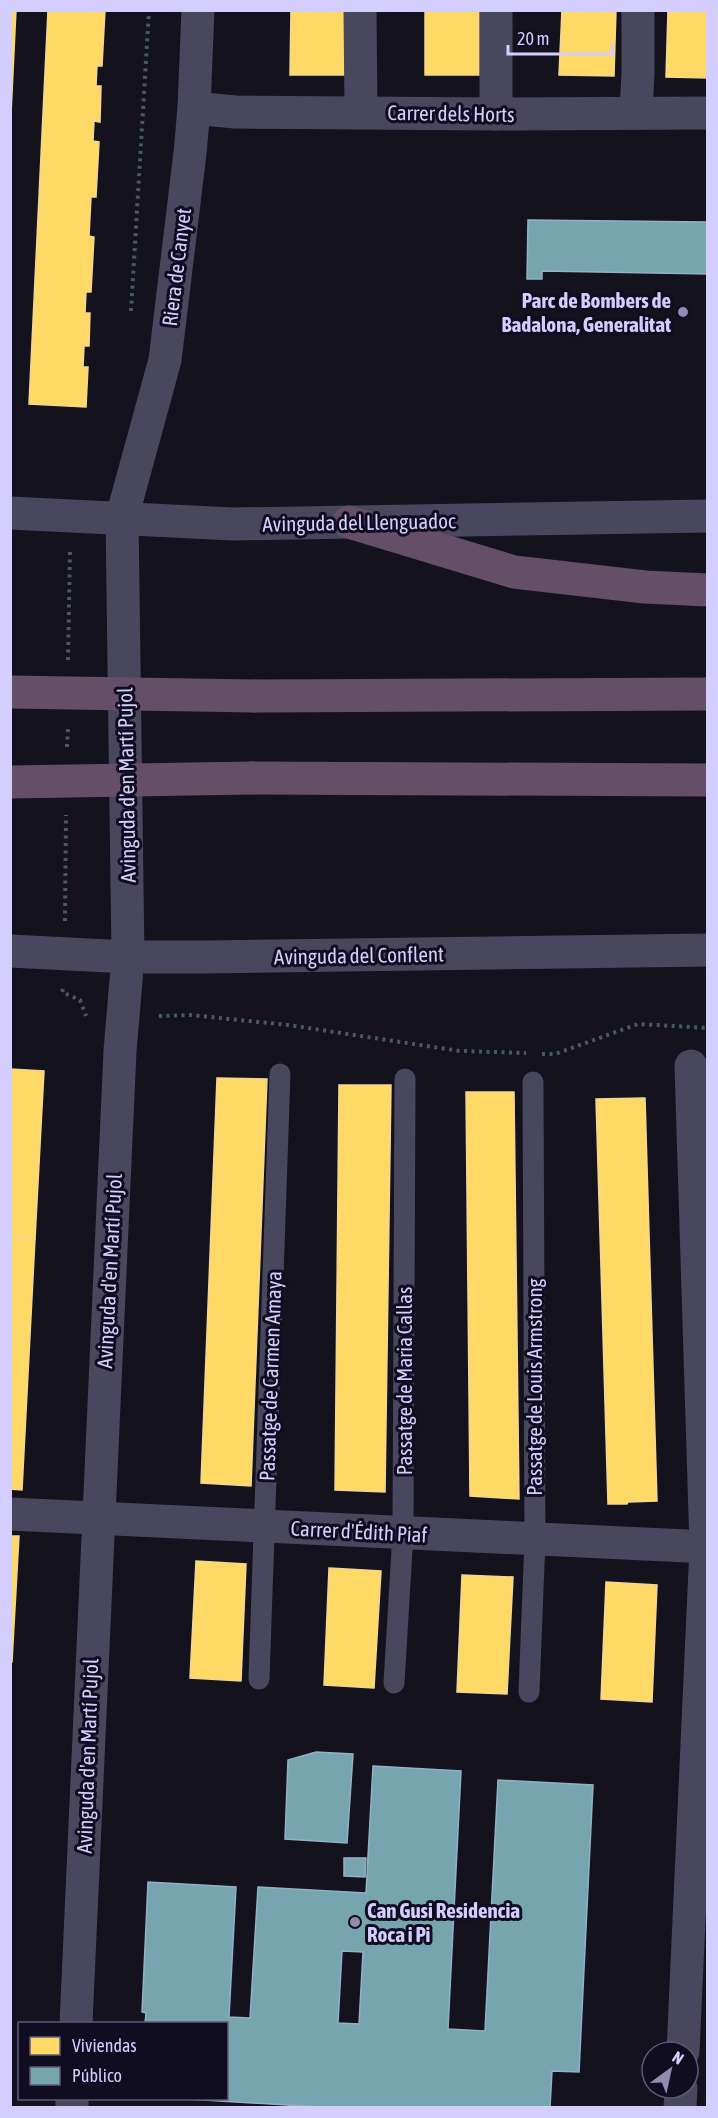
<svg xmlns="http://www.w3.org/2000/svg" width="718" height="2118" font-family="'Asap Condensed',sans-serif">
<rect width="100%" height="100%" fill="#14121d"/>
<!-- homes -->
<g fill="#ffd966" stroke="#f2d694" stroke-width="1.5">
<polygon points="10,10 16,10 10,135"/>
<polygon points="48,10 105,10 102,66 97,66 96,86 101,86 100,122 94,121 93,141 99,142 96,197 91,197 89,236 94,237 91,292 86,292 85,313 90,313 89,346 84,346 83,367 88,367 86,407 29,404"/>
<polygon points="291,10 346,10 346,75 290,75"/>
<rect x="425" y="10" width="54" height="65"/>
<polygon points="562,10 616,10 614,76 559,75"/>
<polygon points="668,10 708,10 708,78 666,77"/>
<polygon points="10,1069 44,1071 35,1239 10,1238"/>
<polygon points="217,1078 267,1079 251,1486 201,1483"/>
<polygon points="339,1085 391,1085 385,1492 335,1490"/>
<polygon points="466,1092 514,1092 519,1499 470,1496"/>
<polygon points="645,1098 657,1501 628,1502 627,1504 608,1504 596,1099"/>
<polygon points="10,1238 35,1239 22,1490 10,1489"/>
<polygon points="10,1536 19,1536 12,1662 10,1662"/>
<polygon points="196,1561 246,1564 241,1681 190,1678"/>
<polygon points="329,1568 381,1571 374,1688 324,1685"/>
<polygon points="462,1575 513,1577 507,1694 457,1692"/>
<polygon points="606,1582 657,1585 652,1702 601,1699"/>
</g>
<!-- public -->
<g fill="#76a5af" stroke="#92b1c7" stroke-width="1.5" fill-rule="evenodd">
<polygon points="528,220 708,222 708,274 542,271 542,279 527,279"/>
<polygon points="316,1752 353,1754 347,1843 285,1839 288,1760"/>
<path d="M373 1766 461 1771 448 2029 485 2031 498 1780 593 1785 579 2072 552 2071 550 2108H336L171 2098H226V2024H145L146 2013 142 2012 148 1882 236 1887 229 2017 250 2018 258 1887 366 1893ZM342 1951 363 1952 359 2024 338 2023Z"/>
<polygon points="344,1858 366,1858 365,1877 344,1876"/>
</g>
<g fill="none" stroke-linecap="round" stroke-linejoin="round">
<!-- path -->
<g stroke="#4a5966" stroke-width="4" stroke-dasharray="3 4.5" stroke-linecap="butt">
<polyline points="131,311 149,10"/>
<polyline points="68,660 70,551"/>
<polyline points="67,747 68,728"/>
<polyline points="65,921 66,815"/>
<polyline points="63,989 62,992 80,1000 86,1016"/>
<polyline points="159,1016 191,1015 288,1025 460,1051 526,1053"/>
<polyline points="542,1054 555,1054 638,1024 708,1028"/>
</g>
<!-- lane -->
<g stroke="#48475e" stroke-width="21">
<polyline points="259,1679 280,1074"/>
<polyline points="394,1683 403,1533 405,1079"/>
<polyline points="529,1692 535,1539 533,1082"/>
</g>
<!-- street -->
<g stroke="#48475e" stroke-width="33">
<polyline points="360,10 361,112"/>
<polyline points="194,108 235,112 496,114 708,113"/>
<polyline points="636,113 638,73 638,10"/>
<polyline points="496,114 496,10"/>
<polyline points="10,513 233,524 708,516"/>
<polyline points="10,951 128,957 205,957 708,950"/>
<polyline points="10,1514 708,1547"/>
<polyline points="76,2024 120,1051 128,957 122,517 165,360 190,153 194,108 198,10"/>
<polyline points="683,2052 706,1547 691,1066"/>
<polyline points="72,2108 72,2098"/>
<polyline points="680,2108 681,2088"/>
</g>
<!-- highway -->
<g stroke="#654e68" stroke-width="33">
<polyline points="349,522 514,572 645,587 708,590"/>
<polyline points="255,696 708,694"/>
<polyline points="252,778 708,780"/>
</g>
<!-- highway-bridge -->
<g stroke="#654e68" stroke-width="33">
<polyline points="10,692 255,696"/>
<polyline points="10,782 252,778"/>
</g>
</g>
<!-- markers -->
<g fill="#908caf" stroke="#110d21" stroke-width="2">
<circle cx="683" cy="312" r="6"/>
<circle cx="355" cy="1922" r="6"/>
</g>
<g text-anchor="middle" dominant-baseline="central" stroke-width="6" stroke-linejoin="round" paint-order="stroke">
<!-- street labels -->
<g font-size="21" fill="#d3cefe" stroke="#110d21">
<text transform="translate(451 113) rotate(1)">Carrer dels Horts</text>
<text transform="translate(176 267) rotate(-83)">Riera de Canyet</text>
<text transform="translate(359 522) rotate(-1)">Avinguda del Llenguadoc</text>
<text transform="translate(126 785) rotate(-91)">Avinguda d'en Martí Pujol</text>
<text transform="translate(359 955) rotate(-1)">Avinguda del Conflent</text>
<text transform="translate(109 1271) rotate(-87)">Avinguda d'en Martí Pujol</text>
<text transform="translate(270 1376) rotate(-88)">Passatge de Carmen Amaya</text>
<text transform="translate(404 1381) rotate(-90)">Passatge de Maria Callas</text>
<text transform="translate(534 1387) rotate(-90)">Passatge de Louis Armstrong</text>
<text transform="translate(359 1531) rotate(3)">Carrer d'Édith Piaf</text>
<text transform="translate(87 1756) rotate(-88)">Avinguda d'en Martí Pujol</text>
</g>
<!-- poi labels -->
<g font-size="21" font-weight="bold" fill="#d3cefe" stroke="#110d21" text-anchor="end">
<text x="671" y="300">Parc de Bombers de<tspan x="671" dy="24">Badalona, Generalitat</tspan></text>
<text x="367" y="1910" text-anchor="start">Can Gusi Residencia<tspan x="367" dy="24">Roca i Pi</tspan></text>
</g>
</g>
<!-- border -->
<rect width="718" height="2118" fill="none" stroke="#d3cefe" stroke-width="24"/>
<!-- legend -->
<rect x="18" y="2022" width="210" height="78" fill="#110d21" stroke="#5f5a79" stroke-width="1.5"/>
<rect x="30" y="2037" width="30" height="18" fill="#ffd966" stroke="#5f5a79" stroke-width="1.5"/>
<text x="72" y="2052" font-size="18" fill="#d3cefe">Viviendas</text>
<rect x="30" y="2067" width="30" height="18" fill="#76a5af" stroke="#5f5a79" stroke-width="1.5"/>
<text x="72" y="2082" font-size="18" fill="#d3cefe">Público</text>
<!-- north arrow -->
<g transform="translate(670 2070) rotate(33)"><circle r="28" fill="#110d21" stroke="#5f5a79" stroke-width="1.5"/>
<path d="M0-4.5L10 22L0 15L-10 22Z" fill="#908caf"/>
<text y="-9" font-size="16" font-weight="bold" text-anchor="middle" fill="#d3cefe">N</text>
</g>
<!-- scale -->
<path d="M508 45v9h104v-9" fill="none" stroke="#d3cefe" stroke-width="3"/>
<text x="517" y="45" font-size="18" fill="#d3cefe" stroke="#110d21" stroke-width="4.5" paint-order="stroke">20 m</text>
</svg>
